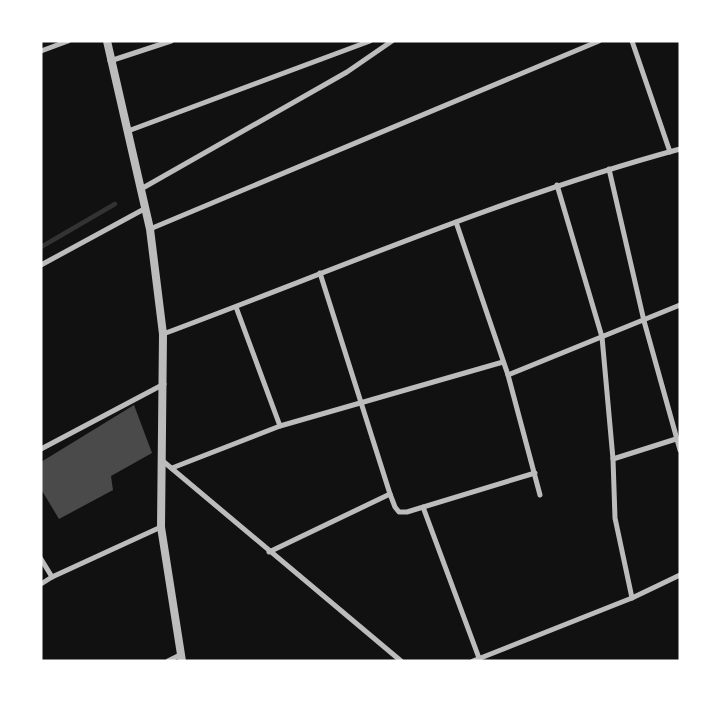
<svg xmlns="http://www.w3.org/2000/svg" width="721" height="702" font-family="Commissioner,sans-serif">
<rect width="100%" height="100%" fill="#111"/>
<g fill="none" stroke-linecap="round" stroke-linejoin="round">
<!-- stream -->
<polyline stroke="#333" stroke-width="4.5" points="41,247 115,204"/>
</g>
<!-- building -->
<polygon fill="#4a4a4a" points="134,405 152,453 111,476 113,490 59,519 41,489 41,462"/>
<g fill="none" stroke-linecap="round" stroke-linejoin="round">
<!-- minor -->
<g stroke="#bcbcbc" stroke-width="5">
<polyline points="632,41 670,152"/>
<polyline points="41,51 68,41"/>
<polyline points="110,61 171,41"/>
<polyline points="128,131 370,41"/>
<polyline points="609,169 644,321 680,450"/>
<polyline points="557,185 602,337 613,459 615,518 632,598"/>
<polyline points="141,189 347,72 392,41"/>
<polyline points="456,222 508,375 540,495"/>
<polyline points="150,229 599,41"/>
<polyline points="41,265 146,208"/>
<polyline points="320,273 390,494 395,507 399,512 407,512 535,473"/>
<polyline points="236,307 280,426"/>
<path d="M163 334C335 270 503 197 680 149"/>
<polyline points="508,375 680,305"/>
<polyline points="41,449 164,384"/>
<polyline points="613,459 676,439"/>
<polyline points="164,462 401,661"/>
<polyline points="172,468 280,426 503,362"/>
<polyline points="423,507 479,658"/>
<polyline points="269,552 390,494"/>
<polyline points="41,559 52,577"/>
<polyline points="41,584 52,577 161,527"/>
<polyline points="168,661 180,655"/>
<polyline points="473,661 632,598 680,575"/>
</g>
<!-- tertiary -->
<polyline stroke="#bcbcbc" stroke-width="8" points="107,41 150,229 163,334 161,527 182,661"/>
</g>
<!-- border -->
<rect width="721" height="702" fill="none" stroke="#ffffff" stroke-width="85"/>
</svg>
